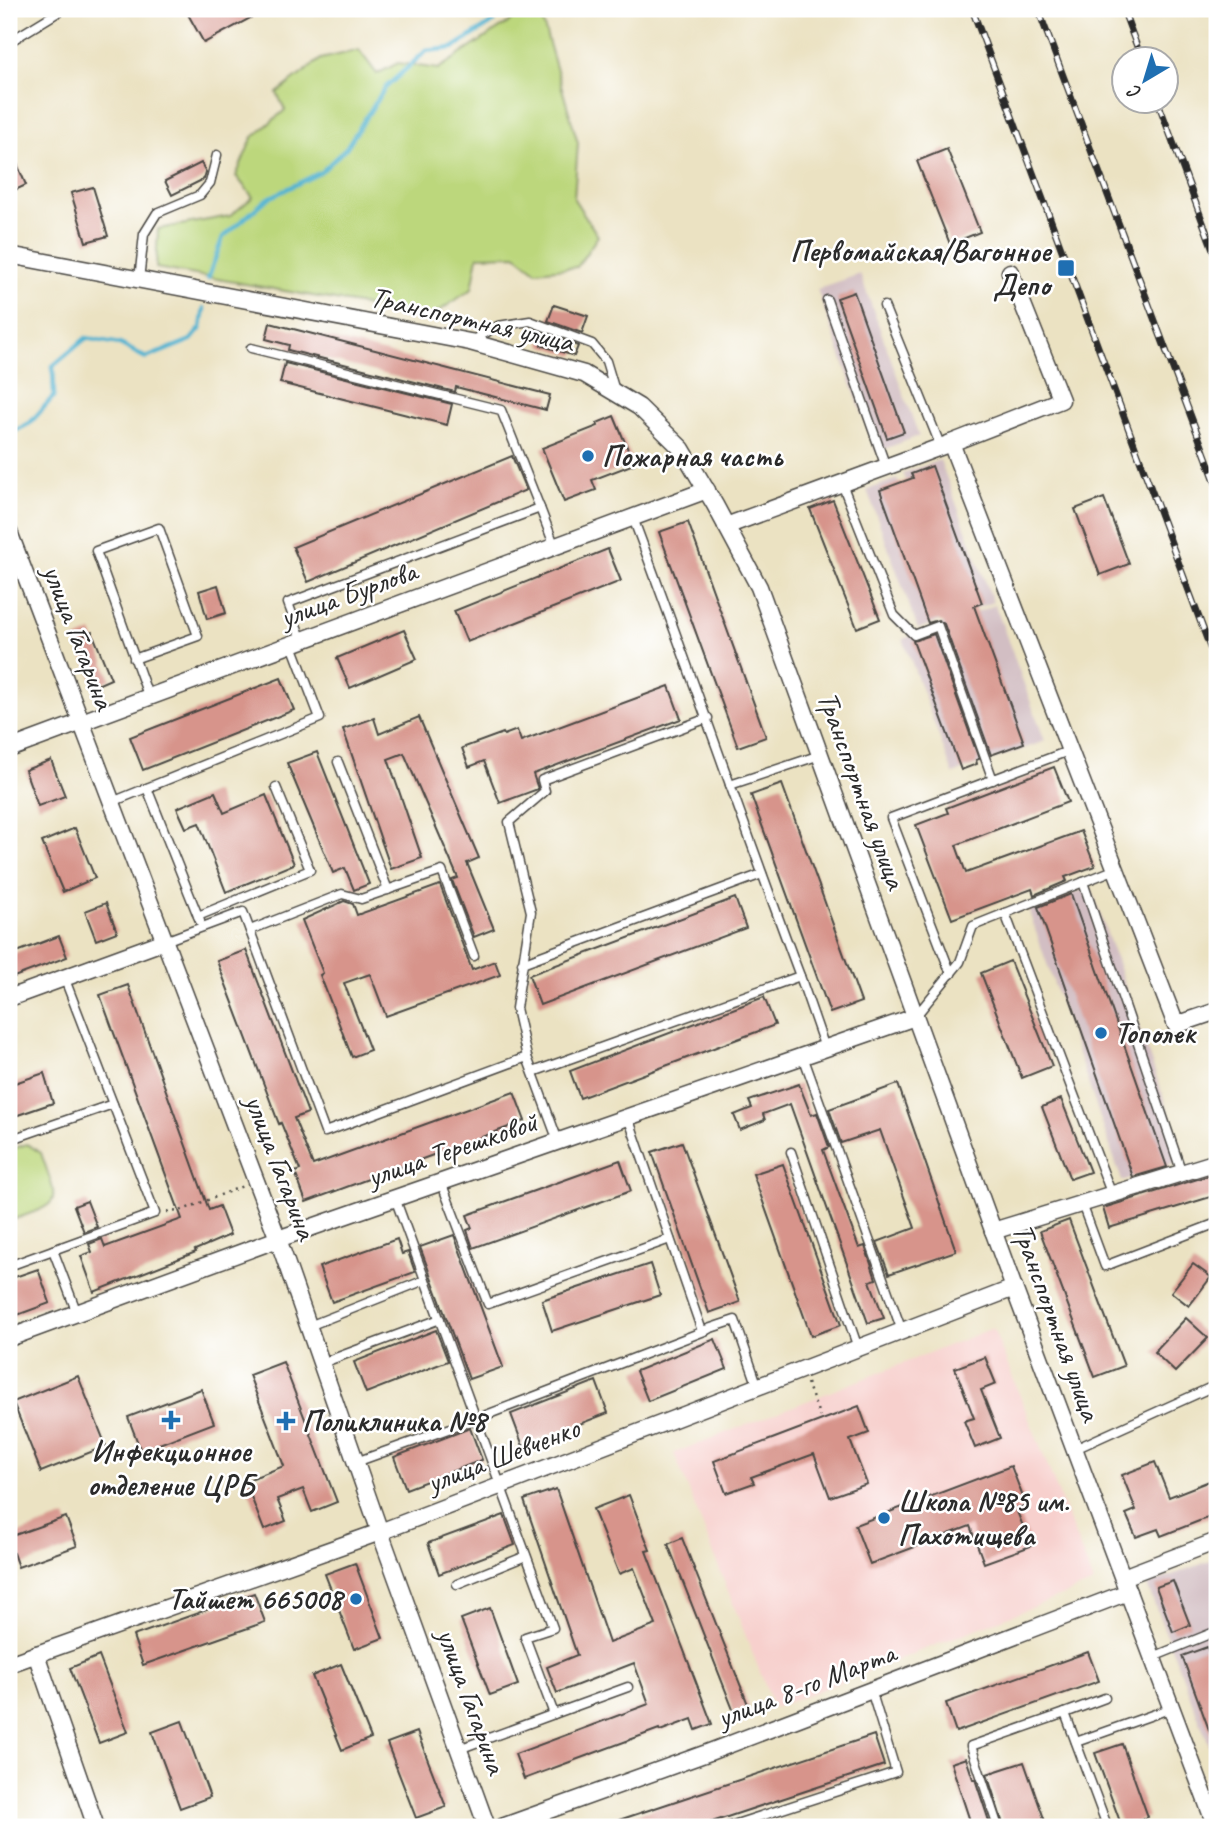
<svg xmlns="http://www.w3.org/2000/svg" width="1226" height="1836" font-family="Caveat,sans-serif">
<rect width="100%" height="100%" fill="#fff"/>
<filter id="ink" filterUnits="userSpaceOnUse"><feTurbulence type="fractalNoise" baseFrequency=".0143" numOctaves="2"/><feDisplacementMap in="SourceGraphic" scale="14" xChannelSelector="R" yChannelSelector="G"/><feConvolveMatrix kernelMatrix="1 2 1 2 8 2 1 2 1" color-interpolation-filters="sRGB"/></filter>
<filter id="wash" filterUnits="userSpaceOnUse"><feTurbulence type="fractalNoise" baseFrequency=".00686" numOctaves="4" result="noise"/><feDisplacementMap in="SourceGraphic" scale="28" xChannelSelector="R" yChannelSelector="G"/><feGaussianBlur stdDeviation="1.57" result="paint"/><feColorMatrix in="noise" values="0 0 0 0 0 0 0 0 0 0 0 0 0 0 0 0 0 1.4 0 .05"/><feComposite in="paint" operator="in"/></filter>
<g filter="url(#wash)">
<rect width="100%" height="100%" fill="#ebe2c2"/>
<!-- built -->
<polygon fill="#f7d0cd" points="993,1328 1094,1583 774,1708 674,1453"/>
<!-- industrial -->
<g fill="#d2bec3">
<polygon points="860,274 919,436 876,452 817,289"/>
<polygon points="940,460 993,602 955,616 903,473"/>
<polygon points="897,479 948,618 918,629 867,490"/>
<polygon points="995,605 1045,741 953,774 903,639"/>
<polygon points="1091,887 1185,1160 1122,1181 1028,909"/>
<polygon points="1217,1558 1217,1765 1147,1585"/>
</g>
<!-- green -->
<g fill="#bcd77c" stroke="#748154" stroke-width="2">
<polygon points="529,9 539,9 578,143 574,199 598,236 577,267 536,271 516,255 478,256 472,289 430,317 156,268 158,229 230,216 253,197 236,176 252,138 285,110 277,93 321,59 359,50 377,74 398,63 438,69"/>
<path d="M27 1144 41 1153C59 1206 64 1202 9 1221V1150Z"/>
</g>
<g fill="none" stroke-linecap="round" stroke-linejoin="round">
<!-- stream -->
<g stroke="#52b4d1" stroke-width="4.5">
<polyline points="208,278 223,237 267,199 321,172 346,148 385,88 426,51 453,48 493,22 495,9"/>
<polyline points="9,434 30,423 54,396 53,366 86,338 120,344 146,358 191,340 201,328 204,308"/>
</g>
</g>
<g id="blocks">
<!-- building -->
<g fill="#d7948b">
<polygon points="185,9 267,9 204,43"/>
<polygon points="9,145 26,185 9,193"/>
<polygon points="947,149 980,232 950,244 917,161"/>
<polygon points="201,163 206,172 204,179 172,195 165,181"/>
<polygon points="93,187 108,236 86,242 71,193"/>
<polygon points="854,292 904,432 887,438 837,298"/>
<polygon points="554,305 588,316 582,333 548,321"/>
<polygon points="270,323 550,395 546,410 456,387 455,392 288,350 289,345 266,339"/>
<polygon points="544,333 578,346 574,356 541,345"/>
<polygon points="285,363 452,404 447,425 280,383"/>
<polygon points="614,416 634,464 592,480 596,490 564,502 542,448 598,426 597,423"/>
<polygon points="512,456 526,490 308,582 293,547"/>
<polygon points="932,466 982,603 974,606 1024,743 991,755 944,624 938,620 928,623 880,490 913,478 911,474"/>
<polygon points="1104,498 1129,564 1100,575 1075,509"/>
<polygon points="833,500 880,619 857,628 810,509"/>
<polygon points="688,522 766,737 738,747 659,532"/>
<polygon points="608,549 621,581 467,642 454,611"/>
<polygon points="218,585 226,613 207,619 199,591"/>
<polygon points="404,630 417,659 350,688 337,658"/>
<polygon points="92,632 111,679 95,686 76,639"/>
<polygon points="934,634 979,759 976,760 977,764 961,770 913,641"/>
<polygon points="281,678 294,710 143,770 130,737"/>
<polygon points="669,686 681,719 533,774 538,789 500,803 484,761 469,767 462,748 503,733 504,735 517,730 521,741"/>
<polygon points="419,717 479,858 467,863 494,929 474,937 452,880 458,878 404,753 388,759 422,858 391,869 343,729 374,718 379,734"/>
<polygon points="317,752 369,884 354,890 345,868 333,873 287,763"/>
<polygon points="51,760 65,796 38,806 25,770"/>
<polygon points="1054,767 1068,802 956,845 966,873 1081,831 1095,866 1065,877 1067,881 1034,895 1032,889 952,919 916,825 948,813 946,808"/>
<polygon points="782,784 861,1002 830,1013 751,795"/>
<polygon points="215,792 224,813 266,795 294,864 226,892 199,823 186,828 177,808"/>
<polygon points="75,828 95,878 63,892 42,842"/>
<polygon points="440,885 472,970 495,961 500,975 386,1016 370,974 344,983 370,1050 352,1057 320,975 323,973 302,920 344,901 353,904 357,915"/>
<polygon points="1071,894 1167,1167 1133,1177 1038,907"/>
<polygon points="735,898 746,928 540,1005 529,975"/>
<polygon points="106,903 117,932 96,940 85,911"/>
<polygon points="59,936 67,957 14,977 9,963 9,955"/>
<polygon points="246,950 308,1113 294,1118 313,1165 514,1092 525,1121 306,1202 295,1172 300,1170 281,1123 279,1124 217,961"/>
<polygon points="1010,961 1052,1066 1022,1078 981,973"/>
<polygon points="128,985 209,1210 219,1206 230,1235 195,1250 196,1252 94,1292 81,1256 92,1252 89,1244 102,1239 105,1247 182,1219 100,995"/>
<polygon points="764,997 775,1025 580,1098 570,1071"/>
<polygon points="44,1073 53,1103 9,1118 9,1085"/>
<polygon points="799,1084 811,1115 817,1113 829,1147 823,1150 859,1248 865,1246 876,1279 870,1281 884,1318 868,1323 790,1104 763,1114 765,1120 740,1130 734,1115 752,1108 749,1101"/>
<polygon points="898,1084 956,1251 889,1274 877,1242 915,1228 880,1130 841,1143 829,1109"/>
<polygon points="1061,1099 1090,1172 1070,1179 1042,1107"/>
<polygon points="682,1142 740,1302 709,1313 652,1152"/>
<polygon points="620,1160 631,1191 473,1248 467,1230 472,1228 467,1215"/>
<polygon points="783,1164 841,1325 811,1336 753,1174"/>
<polygon points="1217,1173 1217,1195 1109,1228 1103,1208"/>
<polygon points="87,1201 97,1227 84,1232 74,1206"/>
<polygon points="1069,1220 1124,1366 1095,1377 1040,1231"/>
<polygon points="454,1235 503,1367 469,1379 420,1247"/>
<polygon points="397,1239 402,1254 408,1252 415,1272 332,1302 319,1267"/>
<polygon points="650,1264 660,1295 552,1331 542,1300"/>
<polygon points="1193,1264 1211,1277 1189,1306 1171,1292"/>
<polygon points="38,1269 50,1303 9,1318 9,1279"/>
<polygon points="1186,1318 1208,1338 1175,1372 1154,1352"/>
<polygon points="436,1330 448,1361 366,1393 354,1362"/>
<polygon points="715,1339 727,1369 648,1401 636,1371"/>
<polygon points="985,1357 996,1384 981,1390 1000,1438 975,1448 964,1421 974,1418 955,1368"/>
<polygon points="283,1362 337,1502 312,1512 303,1489 277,1499 286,1521 264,1530 245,1481 284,1466 249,1375"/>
<polygon points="78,1376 106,1446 41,1472 13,1402"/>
<polygon points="596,1381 608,1413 523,1446 511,1414"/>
<polygon points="201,1389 214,1423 141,1451 128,1417"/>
<polygon points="859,1406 869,1433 850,1440 867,1484 830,1497 814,1454 751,1477 754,1483 726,1493 714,1461"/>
<polygon points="470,1428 482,1460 406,1489 394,1457"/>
<polygon points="1155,1462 1169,1497 1217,1478 1217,1514 1161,1536 1158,1529 1136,1537 1126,1514 1136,1510 1122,1475"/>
<polygon points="1011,1466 1026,1505 1016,1509 1031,1546 984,1563 970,1526 870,1564 855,1525"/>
<polygon points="556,1489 609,1643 656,1625 634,1568 619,1574 593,1509 629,1495 650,1550 646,1551 712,1724 696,1730 692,1719 660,1731 659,1729 524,1779 515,1754 649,1704 634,1663 557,1693 547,1667 577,1655 524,1500"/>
<polygon points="504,1515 515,1545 439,1574 428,1543"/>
<polygon points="66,1517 77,1546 18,1567 13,1553 9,1555 9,1537"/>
<polygon points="682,1538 749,1707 734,1712 668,1544"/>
<polygon points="355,1563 383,1638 354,1649 325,1574"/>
<polygon points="1173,1581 1190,1625 1173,1632 1156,1587"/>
<polygon points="254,1593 265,1622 143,1665 133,1636"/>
<polygon points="490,1608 518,1685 490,1695 461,1619"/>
<polygon points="1207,1647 1217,1675 1216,1749 1182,1656"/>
<polygon points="1088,1652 1099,1681 956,1732 946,1703"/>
<polygon points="99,1656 128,1732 99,1743 70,1668"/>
<polygon points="341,1664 371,1738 342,1750 312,1676"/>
<polygon points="182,1721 210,1797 180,1808 152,1732"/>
<polygon points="417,1732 446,1807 416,1818 387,1743"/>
<polygon points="874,1735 884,1765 697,1827 604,1827 604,1825"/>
<polygon points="1122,1744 1148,1817 1137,1821 1139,1827 1122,1827 1095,1753"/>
<polygon points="966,1758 973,1779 975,1779 991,1827 972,1827 951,1763"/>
<polygon points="1024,1762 1047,1827 1004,1827 987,1774"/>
</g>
</g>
</g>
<g filter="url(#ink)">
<use href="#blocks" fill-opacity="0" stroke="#484642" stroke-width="2"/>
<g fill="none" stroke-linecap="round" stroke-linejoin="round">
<defs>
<g id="lane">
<polyline points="9,42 63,9"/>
<polyline points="139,280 144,234 157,213 200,195 210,183 217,155"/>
<polyline points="827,300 886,467"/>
<polyline points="884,306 941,447"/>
<polyline points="471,341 498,326 530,321 592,344 606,361 615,391"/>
<polyline points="251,348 501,410 540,508"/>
<polyline points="845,482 844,489 894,615 914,635 938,626 993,780"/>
<path d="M633 518C690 670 743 824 800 976"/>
<polyline points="302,641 288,603 540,508 555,547"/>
<polyline points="134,659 198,636 159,528 96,551 149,698"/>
<polyline points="338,762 388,890"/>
<polyline points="730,785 820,755"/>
<polyline points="147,788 200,921"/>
<polyline points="112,802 320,718 292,645"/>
<polyline points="1083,882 1182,1173"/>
<polyline points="1005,913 1112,1195"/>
<polyline points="198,916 310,870 276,787"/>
<polyline points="250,930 342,894 361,899 442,871 474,956"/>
<polyline points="165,941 243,912 325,1132 527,1057 558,1141"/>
<polyline points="522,963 762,874"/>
<polyline points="951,974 891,818 1071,750"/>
<polyline points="915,1017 960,962 973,926 1116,869"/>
<polyline points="803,1056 902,1331"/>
<polyline points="527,1057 516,1008 531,912 509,822 545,791 542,780 708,718"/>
<polyline points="533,1072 800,976 825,1048"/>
<polyline points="628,1117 702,1331 735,1320 758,1387"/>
<polyline points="9,1140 113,1104"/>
<polyline points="791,1152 858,1348"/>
<polyline points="441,1182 488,1304 670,1239"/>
<polyline points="395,1198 476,1419 707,1330"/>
<polyline points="1082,1204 1105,1266 1217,1223"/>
<polyline points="53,1250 77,1313"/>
<polyline points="9,1266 155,1213 64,977"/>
<polyline points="309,1326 425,1280"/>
<polyline points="322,1363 440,1319"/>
<polyline points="1075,1449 1214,1386 1217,1378"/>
<polyline points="356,1462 476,1419 553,1628 525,1637 554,1714 459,1749"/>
<polyline points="457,1584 526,1556"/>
<polyline points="1153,1657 1217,1631"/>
<polyline points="1065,1713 1105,1698"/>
<polyline points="554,1714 628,1687"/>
<polyline points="1076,1742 1172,1708"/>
<polyline points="727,1827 896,1772 871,1690"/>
<polyline points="998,1827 971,1746 1065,1713 1106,1823 1093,1827"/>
</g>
<g id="street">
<polyline points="9,255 470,342 584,374 639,407 682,449 715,505 759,587 1014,1288 1216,1827"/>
<polyline points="951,443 1061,400 1010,272"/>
<polyline points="726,526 951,443 1176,1025 1217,1011"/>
<polyline points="9,532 278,1239 380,1532 487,1827"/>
<polyline points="9,749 707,490"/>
<polyline points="9,998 165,941"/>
<polyline points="993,1231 1217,1162"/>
<polyline points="9,1338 278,1239 915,1017"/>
<polyline points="1123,1577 1217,1541"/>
<polyline points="36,1654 96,1827"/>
<polyline points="9,1664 380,1532 1014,1288"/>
<polyline points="502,1827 707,1753 1128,1592"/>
</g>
</defs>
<!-- lane casing -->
<use href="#lane" stroke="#484642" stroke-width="11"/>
<!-- street casing -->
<use href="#street" stroke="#484642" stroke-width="19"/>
<!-- path -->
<g stroke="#484642" stroke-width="2.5" stroke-dasharray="2 5" stroke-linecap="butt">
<polyline points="9,1051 11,1057 9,1058"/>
<polyline points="167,1212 180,1211 243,1186"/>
<polyline points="807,1383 820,1417"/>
</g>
<!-- lane -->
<use href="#lane" stroke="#fff" stroke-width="8"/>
<!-- street -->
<use href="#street" stroke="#fff" stroke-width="16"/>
<defs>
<g id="rail">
<polyline points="972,9 1217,666"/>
<polyline points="1038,9 1217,486"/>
<polyline points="1123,9 1142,60"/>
<polyline points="1158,102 1217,260"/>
</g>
</defs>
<!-- rail casing -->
<use href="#rail" stroke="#2b2b2b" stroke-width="7"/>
<!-- rail -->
<use href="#rail" stroke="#fff" stroke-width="4.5" stroke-dasharray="13" stroke-linecap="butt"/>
</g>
</g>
<!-- markers -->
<g fill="#1f6fb2" stroke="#fff" stroke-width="2.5">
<rect x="1057" y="259" width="18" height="18" rx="3.5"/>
<circle cx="588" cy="456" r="7"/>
<circle cx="1101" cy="1033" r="7"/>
<path d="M167.5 1409.5h7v7h7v7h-7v7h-7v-7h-7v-7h7z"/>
<path d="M282.5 1410.5h7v7h7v7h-7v7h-7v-7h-7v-7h7z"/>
<circle cx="884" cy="1518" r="7"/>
<circle cx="356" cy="1599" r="7"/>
</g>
<g text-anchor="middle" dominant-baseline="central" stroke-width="5" stroke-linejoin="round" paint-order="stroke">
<!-- poi labels -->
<g font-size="30" font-weight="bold" fill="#2b2b2b" stroke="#fff" text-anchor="start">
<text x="1050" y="251" text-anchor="end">Первомайская/Вагонное<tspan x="1050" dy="34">Депо</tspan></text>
<text x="602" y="456">Пожарная часть</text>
<text x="1115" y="1033">Тополек</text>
<text x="302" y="1421">Поликлиника №8</text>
<text x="171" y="1451" text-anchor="middle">Инфекционное<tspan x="171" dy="34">отделение ЦРБ</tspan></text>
<text x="898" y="1501">Школа №85 им.<tspan x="898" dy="34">Пахотищева</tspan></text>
<text x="342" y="1599" text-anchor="end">Тайшет 665008</text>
</g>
<!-- street labels -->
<g font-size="30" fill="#2b2b2b" stroke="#fff">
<text transform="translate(472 319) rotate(13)">Транспортная улица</text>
<text transform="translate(348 594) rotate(-20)">улица Бурлова</text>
<text transform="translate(79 637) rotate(69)">улица Гагарина</text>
<text transform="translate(862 790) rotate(70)">Транспортная улица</text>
<text transform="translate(452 1149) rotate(-19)">улица Терешковой</text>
<text transform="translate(281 1167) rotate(69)">улица Гагарина</text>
<text transform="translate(1057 1322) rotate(70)">Транспортная улица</text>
<text transform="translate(503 1455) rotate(-21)">улица Шевченко</text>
<text transform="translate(806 1685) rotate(-21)">улица 8-го Марта</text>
<text transform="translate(472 1701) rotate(70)">улица Гагарина</text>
</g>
</g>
<!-- margin -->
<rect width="1226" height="1836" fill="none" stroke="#fff" stroke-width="35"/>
<!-- north arrow -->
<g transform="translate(1145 80) rotate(218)"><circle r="33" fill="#ffffff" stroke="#aaaaaa" stroke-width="2"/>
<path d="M0-5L12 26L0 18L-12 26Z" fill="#1f6fb2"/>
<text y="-10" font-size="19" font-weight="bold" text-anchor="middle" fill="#2b2b2b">С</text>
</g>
</svg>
